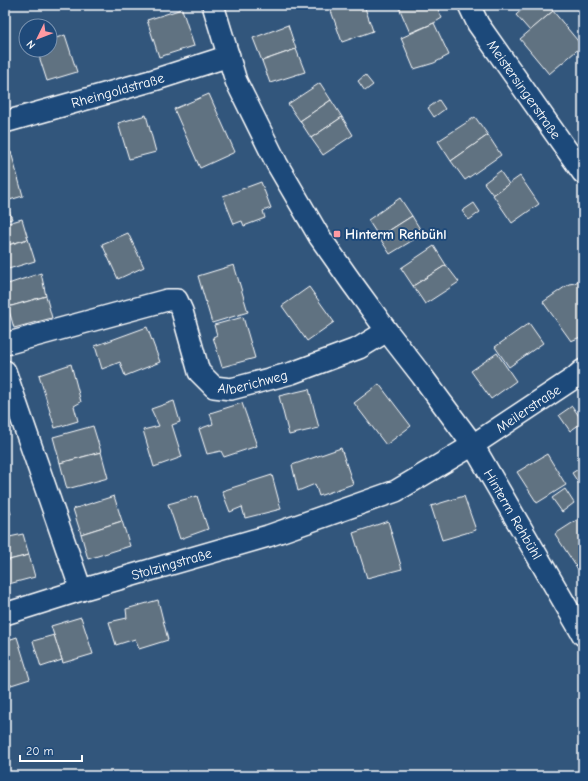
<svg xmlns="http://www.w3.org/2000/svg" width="588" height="781" font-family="'Comic Neue',sans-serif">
<rect width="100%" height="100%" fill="#32567c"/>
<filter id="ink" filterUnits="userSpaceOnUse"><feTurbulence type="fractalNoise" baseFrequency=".025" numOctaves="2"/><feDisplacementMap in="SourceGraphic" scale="8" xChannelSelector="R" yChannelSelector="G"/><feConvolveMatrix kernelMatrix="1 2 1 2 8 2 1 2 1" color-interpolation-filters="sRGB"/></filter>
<g filter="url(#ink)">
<!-- building -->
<g fill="#607281" stroke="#fff">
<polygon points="339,5 364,5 373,31 342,42 330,8"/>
<polygon points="398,5 436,5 442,18 434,23 410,33"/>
<polygon points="527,5 548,5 553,11 530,31 516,15"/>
<polygon points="182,9 194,46 159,57 147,20"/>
<polygon points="553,11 582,46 549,74 520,39"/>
<polygon points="434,23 449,55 434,63 414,69 401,38"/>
<polygon points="288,25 296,49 262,61 253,38"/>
<polygon points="65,35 77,72 47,81 37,50 50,50 50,40"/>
<polygon points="296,49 305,72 270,83 262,61"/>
<polygon points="365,75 373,85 365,91 358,81"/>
<polygon points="320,83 331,100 300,121 288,104"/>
<polygon points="209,94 235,152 200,168 174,109"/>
<polygon points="331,100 342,117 311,138 300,121"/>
<polygon points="439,100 445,109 434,117 428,108"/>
<polygon points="146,115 156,152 129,159 118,123"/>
<polygon points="342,117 353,135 323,155 311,138"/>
<polygon points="475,117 488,135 451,161 438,141"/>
<polygon points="488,135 501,155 465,180 451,161"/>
<polygon points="11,152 23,196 6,201 12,219 5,221 5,153"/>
<polygon points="500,171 509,184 493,195 484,183"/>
<polygon points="520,176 539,204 512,223 493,195"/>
<polygon points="261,182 271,208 263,211 265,218 244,226 242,221 234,224 223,196"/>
<polygon points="400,198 412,216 379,237 368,220"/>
<polygon points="474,203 480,212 469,220 462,211"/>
<polygon points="412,216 423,234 390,254 379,237"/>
<polygon points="22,219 28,239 5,246 5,224"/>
<polygon points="128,233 144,267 118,279 102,244"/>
<polygon points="28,239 35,261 5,270 5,246"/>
<polygon points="434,246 446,265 413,286 401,268"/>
<polygon points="234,265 248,312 212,323 198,276"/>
<polygon points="446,265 459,282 425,304 413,286"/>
<polygon points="41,273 46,296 8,307 5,295 5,285"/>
<polygon points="583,277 583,336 571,341 543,302 569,284 575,283"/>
<polygon points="309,287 334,322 307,341 282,306"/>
<polygon points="46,296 52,318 14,328 8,307"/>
<polygon points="243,317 255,358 222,367 213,337 217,335 214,325"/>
<polygon points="529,323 543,343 509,367 495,347"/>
<polygon points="147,327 160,362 125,376 120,362 102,369 95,346"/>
<polygon points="497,353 516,381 491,399 471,371"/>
<polygon points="71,364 81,402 74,406 78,421 55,428 39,375"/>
<polygon points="379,384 411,426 386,445 354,403"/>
<polygon points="309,389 319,428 289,435 279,396"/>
<polygon points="174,401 180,422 172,425 182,457 154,467 143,430 159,426 151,409"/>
<polygon points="242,403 257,446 224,457 221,451 207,454 199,429 213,424 210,413"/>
<polygon points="572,406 583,422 570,431 559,415"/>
<polygon points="93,426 101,452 60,463 53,437"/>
<polygon points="341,448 353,484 319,496 315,484 298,491 292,465"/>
<polygon points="101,452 108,478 67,489 60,463"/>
<polygon points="547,454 566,485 537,503 517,472"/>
<polygon points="583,466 583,490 572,473"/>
<polygon points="272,475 281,509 245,518 242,507 230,512 222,491"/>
<polygon points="565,489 574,503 562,512 552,498"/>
<polygon points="5,493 11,514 5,516"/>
<polygon points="114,496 122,521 81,534 73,509"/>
<polygon points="197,496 208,529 180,539 168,504"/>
<polygon points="464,496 476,530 442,540 431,506"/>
<polygon points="583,516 583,577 555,534"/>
<polygon points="122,521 130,546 88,559 81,534"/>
<polygon points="388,521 402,569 367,578 353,533"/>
<polygon points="23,534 29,555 5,561 5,538"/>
<polygon points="29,555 35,577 5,585 5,561"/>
<polygon points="158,600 168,640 139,649 135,639 116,645 109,622 127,618 126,609"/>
<polygon points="81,617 93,654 63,663 51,626"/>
<polygon points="54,635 62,660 41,667 33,641"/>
<polygon points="17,637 30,679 5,687 5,641"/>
</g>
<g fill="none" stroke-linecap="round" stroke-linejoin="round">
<defs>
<g id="street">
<path id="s1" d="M213 5 236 81 277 164 319 236 352 283 387 331 422 376 473 445 583 635"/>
<path id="s2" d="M469 5 478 24 583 173"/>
<path id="s3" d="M5 122 154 80 229 56"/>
<path id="s4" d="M5 344 167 300H177L182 311 199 372 214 387 231 389 292 373 359 348 387 331"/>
<path id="s5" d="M5 371 81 590 268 536 396 491 473 445 574 378 583 370"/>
<polyline points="5,614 81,590"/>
</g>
</defs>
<!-- street casing -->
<use href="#street" stroke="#fff" stroke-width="24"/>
<!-- street -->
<use href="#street" stroke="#1f4a7a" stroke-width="21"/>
</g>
</g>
<!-- markers -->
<rect fill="#ff9aa2" stroke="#1f4a7a" stroke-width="1.5" x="333" y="230" width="8" height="8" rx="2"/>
<g text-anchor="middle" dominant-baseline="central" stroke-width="4" stroke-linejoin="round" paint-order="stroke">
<!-- street labels -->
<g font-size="14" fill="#fff" stroke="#1f4a7a">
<text stroke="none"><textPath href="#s3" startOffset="117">Rheingoldstraße</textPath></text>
<text stroke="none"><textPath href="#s2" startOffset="101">Meistersingerstraße</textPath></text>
<text stroke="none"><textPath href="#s4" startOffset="314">Alberichweg</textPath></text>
<text stroke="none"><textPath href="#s5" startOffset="718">Meilerstraße</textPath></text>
<text stroke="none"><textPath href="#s1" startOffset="595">Hinterm Rehbühl</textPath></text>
<text stroke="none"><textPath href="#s5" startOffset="326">Stolzingstraße</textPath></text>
</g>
<!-- poi labels -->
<g font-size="14" font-weight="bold" fill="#fff" stroke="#1f4a7a" text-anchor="start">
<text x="345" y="234">Hinterm Rehbühl</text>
</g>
</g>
<!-- margin -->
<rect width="588" height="781" fill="none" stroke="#1f4a7a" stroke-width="20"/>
<rect x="10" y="10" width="568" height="761" fill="none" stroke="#fff" stroke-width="1.5" filter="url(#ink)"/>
<!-- north arrow -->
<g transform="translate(38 38) rotate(227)"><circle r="19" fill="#1f4a7a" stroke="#7992af"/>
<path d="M0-3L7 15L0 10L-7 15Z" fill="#ff9aa2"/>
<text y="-6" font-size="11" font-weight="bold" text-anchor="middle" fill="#ffffff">N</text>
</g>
<!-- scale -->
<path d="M20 755v6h62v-6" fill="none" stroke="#ffffff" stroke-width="2"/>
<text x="26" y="755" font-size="12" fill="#ffffff" stroke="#1f4a7a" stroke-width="3" paint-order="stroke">20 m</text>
</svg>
